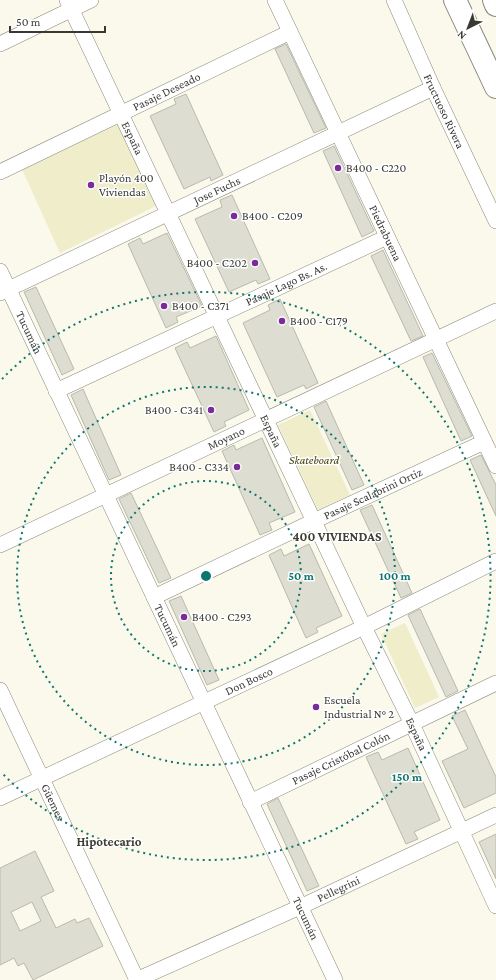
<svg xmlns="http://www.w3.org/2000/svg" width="496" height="980" font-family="'Crimson Pro',serif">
<rect width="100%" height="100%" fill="#faf9ec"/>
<!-- green -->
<g fill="#efedca">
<polygon points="115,122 121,123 162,203 60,253 21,167"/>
<polygon points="310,410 350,495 318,510 278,425"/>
<polygon points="405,623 439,697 415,708 381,634"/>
</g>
<!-- building -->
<g fill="#deddd1" stroke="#bab9ad" fill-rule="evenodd">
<polygon points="286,44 326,128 314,133 275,49"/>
<polygon points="186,94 223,175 211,181 210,177 184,189 150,116 176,104 174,99"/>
<polygon points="334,146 374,231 362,237 323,151"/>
<polygon points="232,195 270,279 258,284 256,280 229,292 195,219 222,207 220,200"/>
<polygon points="167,233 202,306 176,317 178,322 166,328 128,244 140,238 143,244"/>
<polygon points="383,250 423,336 411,341 371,256"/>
<polygon points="36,287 74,369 62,375 24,292"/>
<polygon points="280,299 318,383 306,389 304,385 277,397 243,323 270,310 268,305"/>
<polygon points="216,336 249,410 224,422 226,426 214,432 175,348 187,342 190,348"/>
<polygon points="432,353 472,436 461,441 423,357"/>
<polygon points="83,389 121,475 109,480 71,395"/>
<polygon points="326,401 364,485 352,490 314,407"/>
<polygon points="262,438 295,512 269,523 272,530 260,535 222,451 234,445 236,450"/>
<polygon points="481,455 496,485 496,516 470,460"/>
<polygon points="131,493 171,578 159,583 119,499"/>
<polygon points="372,505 412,593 401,598 360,510"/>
<polygon points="309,544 342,616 316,628 318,632 306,638 269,555 281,549 284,556"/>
<polygon points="181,596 219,680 207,685 169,601"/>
<polygon points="420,609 458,691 446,697 408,615"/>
<polygon points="465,710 496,777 496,793 464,808 442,761 468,749 452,716"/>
<polygon points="408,748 440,820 414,832 418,839 406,844 366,757 378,752 382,760"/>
<polygon points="278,798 319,886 307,891 267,804"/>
<polygon points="496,834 496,879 479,842"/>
<path d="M35 851 54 891 41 897 56 928 75 919 77 923 89 918 103 946 33 980 24 963 18 966 14 958 0 965V868ZM32 902 41 921 20 931 11 912Z"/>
</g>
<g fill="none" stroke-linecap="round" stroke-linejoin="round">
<defs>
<g id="minor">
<path id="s1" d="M67 0 364 627 412 724 496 906"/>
<path id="s2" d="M275 0 496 466"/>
<path id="s3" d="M394 0 433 88 496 221"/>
<polyline points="0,44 91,0"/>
<path id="s4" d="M0 172 290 32"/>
<path id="s5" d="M0 271 335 980"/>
<path id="s6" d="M0 293 433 88"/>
<path id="s7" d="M56 391 387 237"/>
<path id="s8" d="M0 545 496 311"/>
<path id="s9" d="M154 597 314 521 484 442"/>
<path id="s10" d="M0 690 137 980"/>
<path id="s11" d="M0 798 364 627 496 561"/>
<path id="s12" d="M250 802 496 683"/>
<path id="s13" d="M136 980 300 907 496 815"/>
</g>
<g id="primary">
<polyline points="455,0 496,87"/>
<polyline points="494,0 496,5"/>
</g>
</defs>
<!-- minor casing -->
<use href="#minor" stroke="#8b8a7e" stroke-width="16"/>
<!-- primary casing -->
<use href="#primary" stroke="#8b8a7e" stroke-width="24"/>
<!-- minor -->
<use href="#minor" stroke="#fff" stroke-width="15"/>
<!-- primary -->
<use href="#primary" stroke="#fff" stroke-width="22"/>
</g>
<!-- distance rings -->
<g fill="none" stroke="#0f766e" stroke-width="2" stroke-dasharray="2 4">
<circle cx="206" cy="576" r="95"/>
<circle cx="206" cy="576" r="189"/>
<path d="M2 379A284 284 0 1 1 2 773"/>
</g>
<!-- markers -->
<g fill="#7a2a9b" stroke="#fff" stroke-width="1.5">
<circle cx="338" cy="168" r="4"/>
<circle cx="91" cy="185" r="4"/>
<circle cx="234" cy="216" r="4"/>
<circle cx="255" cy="263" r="4"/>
<circle cx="164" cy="306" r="4"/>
<circle cx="282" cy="321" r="4"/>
<circle cx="211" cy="410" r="4"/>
<circle cx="237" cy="467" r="4"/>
<circle cx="184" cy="617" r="4"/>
<circle cx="316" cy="707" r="4"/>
</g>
<g text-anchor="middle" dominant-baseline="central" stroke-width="3" stroke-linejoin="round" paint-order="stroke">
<!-- street labels -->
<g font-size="12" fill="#393934" stroke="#fff">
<text stroke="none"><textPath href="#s4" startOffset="185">Pasaje Deseado</textPath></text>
<text stroke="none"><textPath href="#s3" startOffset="122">Fructuoso Rivera</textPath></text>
<text stroke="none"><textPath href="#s1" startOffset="153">España</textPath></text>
<text stroke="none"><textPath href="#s6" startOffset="240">Jose Fuchs</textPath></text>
<text stroke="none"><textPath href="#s2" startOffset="258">Piedrabuena</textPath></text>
<text stroke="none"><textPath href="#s7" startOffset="254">Pasaje Lago Bs. As.</textPath></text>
<text stroke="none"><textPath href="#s5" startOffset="68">Tucumán</textPath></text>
<text stroke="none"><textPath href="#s1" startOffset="477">España</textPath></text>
<text stroke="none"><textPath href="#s8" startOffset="250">Moyano</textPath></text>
<text stroke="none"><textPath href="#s9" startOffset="242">Pasaje Scalabrini Ortiz</textPath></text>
<text stroke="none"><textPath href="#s5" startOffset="392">Tucumán</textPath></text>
<text stroke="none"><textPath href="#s11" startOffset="275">Don Bosco</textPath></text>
<text stroke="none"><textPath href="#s1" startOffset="813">España</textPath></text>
<text stroke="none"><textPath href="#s12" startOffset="101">Pasaje Cristóbal Colón</textPath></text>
<text stroke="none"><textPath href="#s10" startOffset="124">Güemes</textPath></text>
<text stroke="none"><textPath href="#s13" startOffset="222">Pellegrini</textPath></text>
<text stroke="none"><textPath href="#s5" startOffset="716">Tucumán</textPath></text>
</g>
<!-- poi labels -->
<g font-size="12" fill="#393934" stroke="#fff" text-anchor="start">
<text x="346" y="168">B400 - C220</text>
<text x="99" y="178">Playón 400<tspan x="99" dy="14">Viviendas</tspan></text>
<text x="242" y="216">B400 - C209</text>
<text x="247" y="263" text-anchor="end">B400 - C202</text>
<text x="172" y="306">B400 - C371</text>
<text x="290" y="321">B400 - C179</text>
<text x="203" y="410" text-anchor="end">B400 - C341</text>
<text x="229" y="467" text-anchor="end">B400 - C334</text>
<text x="192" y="617">B400 - C293</text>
<text x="324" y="700">Escuela<tspan x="324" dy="14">Industrial N° 2</tspan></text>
</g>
<!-- park labels -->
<g font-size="12" font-style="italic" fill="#484310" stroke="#fff">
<text x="314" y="460">Skateboard</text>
</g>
<!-- neighbourhood labels -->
<g font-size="13" font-weight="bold" fill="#403f35" stroke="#fff">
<text x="337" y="536">400 VIVIENDAS</text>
<text x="109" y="841">Hipotecario</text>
</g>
</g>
<circle cx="206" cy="576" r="6" fill="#0f766e" stroke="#fff" stroke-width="2"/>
<g font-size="12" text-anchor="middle" font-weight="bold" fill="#0f766e" stroke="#fff" stroke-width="3" stroke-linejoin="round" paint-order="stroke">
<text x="301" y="580">50 m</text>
<text x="395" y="580">100 m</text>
<text x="407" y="781">150 m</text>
</g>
<!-- north arrow -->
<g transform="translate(468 28) rotate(222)" stroke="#ffffff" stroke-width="3" paint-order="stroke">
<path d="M0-3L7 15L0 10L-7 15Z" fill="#393934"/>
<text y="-6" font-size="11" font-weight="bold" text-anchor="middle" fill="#393934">N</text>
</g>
<!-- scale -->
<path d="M10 26v6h95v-6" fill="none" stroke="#393934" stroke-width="2"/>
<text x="16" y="26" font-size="12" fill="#393934" stroke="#ffffff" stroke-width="3" paint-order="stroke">50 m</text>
</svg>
